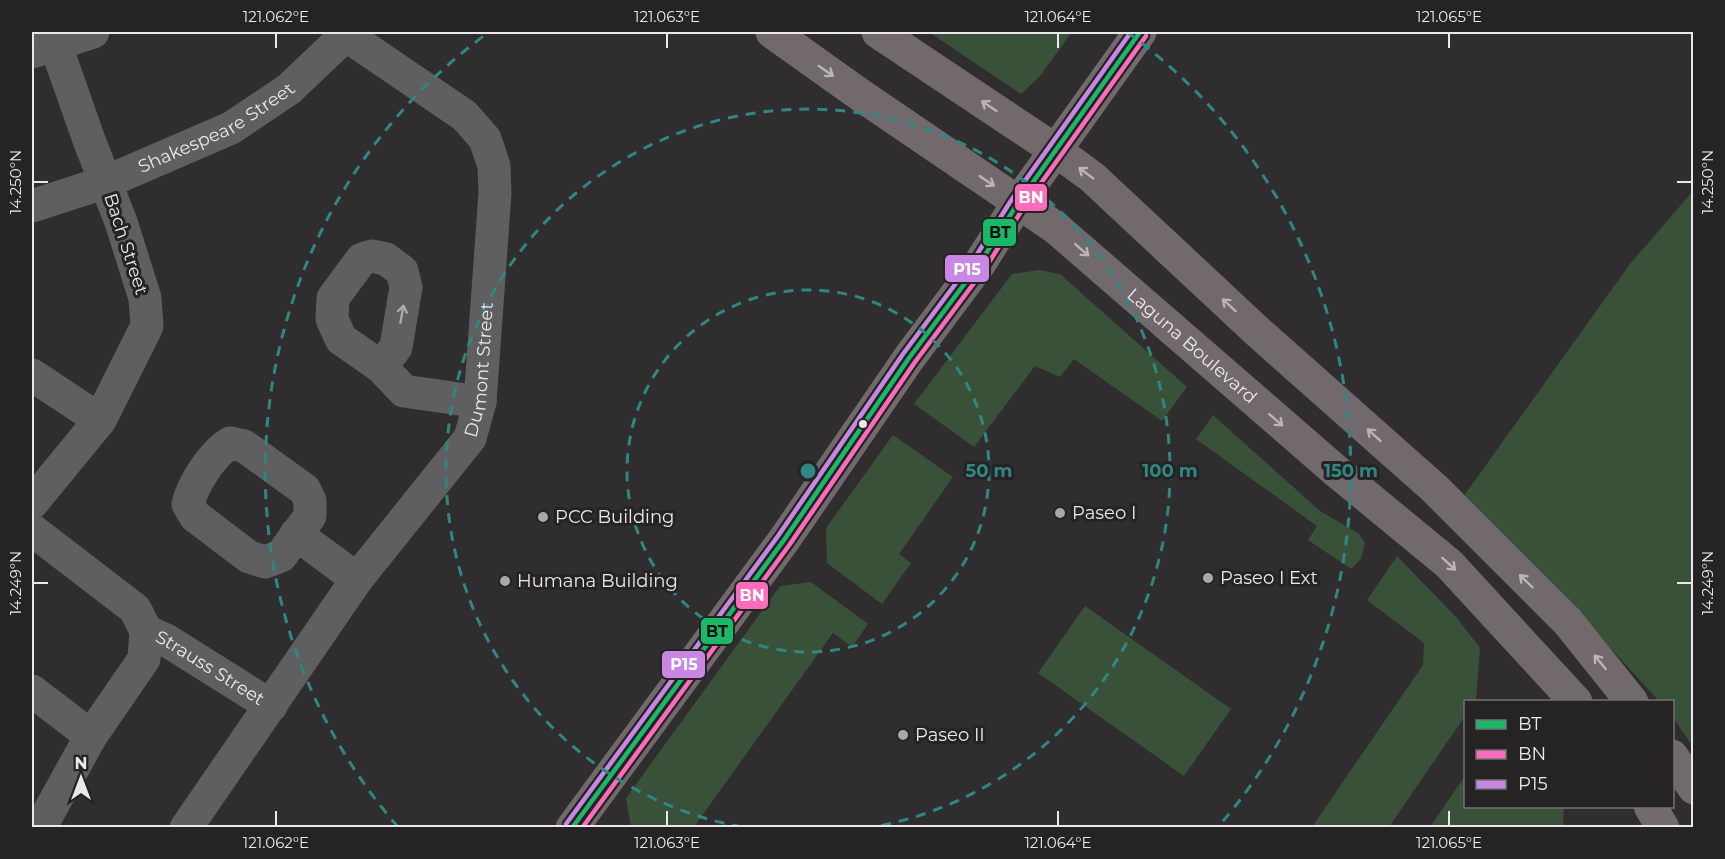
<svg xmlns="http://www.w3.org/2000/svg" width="1725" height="859" font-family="Montserrat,sans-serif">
<rect width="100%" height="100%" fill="#2f2d2e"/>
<!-- green -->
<g fill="#395138">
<polygon points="929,32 1072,32 1040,76 1021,94"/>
<polygon points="1693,191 1693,747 1673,717 1672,702 1659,701 1536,567 1463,497 1630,264"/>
<polygon points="1039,270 1060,274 1187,387 1162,421 1074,359 1060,377 1035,366 974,447 914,404 1012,274"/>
<polygon points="1213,415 1320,511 1359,534 1365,543 1361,559 1351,569 1308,540 1317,526 1196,439"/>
<polygon points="893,435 953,477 899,554 911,563 882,604 827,563 826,528"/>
<polygon points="1397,556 1457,618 1480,648 1476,701 1466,702 1465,716 1389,827 1312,827 1423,665 1424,643 1367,600"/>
<polygon points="811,582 868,624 852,647 833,633 694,827 631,827 626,798 780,586"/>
<polygon points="1085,606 1231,709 1184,776 1038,673"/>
<polygon points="1465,776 1466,806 1564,807 1563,827 1430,827"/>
</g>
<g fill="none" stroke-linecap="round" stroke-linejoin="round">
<!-- minor -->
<g stroke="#605f60" stroke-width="33">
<polyline points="32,52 93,32"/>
<path id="s1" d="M32 206 106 182 231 128 289 89 349 32"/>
<polyline points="381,367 396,347 406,287 402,271 386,259 372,256 362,259 333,298 332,319 341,339 381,367 404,391 480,402"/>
<polyline points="32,375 100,420"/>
<path d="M230 443 244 446 305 490 310 501V516L281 556 265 562 249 557 195 516 188 504C193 484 212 454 230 443Z"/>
<polyline points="32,503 100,420 147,326 145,298 121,222 89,140 51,32"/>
<polyline points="32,530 135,609 146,631 144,659 91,736 40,828"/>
<polyline points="296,534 357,579"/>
<path id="s2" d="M146 631 166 640 271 706"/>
<polyline points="32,691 91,736"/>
<path id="s3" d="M186 828 357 579 470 438 480 402 495 193 494 166 485 139 465 116 346 35"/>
</g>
<!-- major -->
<g stroke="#71696c" stroke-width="33">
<path id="s4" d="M772 32 859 94 1056 228 1336 471 1449 564 1576 702"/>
<polyline points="878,32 1055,150 1092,177 1258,332 1434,488 1568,622 1632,702"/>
<polyline points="1672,756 1694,788"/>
<polyline points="1650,806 1663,828"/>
<polyline points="572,828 784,540 909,358 980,263 1018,203 1140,32"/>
</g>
<defs>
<polyline id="bus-1" points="572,828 784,540 909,358 980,263 1018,203 1140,32"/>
<polyline id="bus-2" points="582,828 790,544 915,362 986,267 1024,207 1146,36"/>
<polyline id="bus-3" points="566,824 778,536 903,354 974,259 1012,199 1131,32"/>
</defs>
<!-- bus-1 casing -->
<use href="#bus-1" stroke="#262325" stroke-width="9"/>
<!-- bus-2 casing -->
<use href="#bus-2" stroke="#262325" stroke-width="9"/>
<!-- bus-3 casing -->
<use href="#bus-3" stroke="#262325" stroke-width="9"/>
<!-- bus-1 -->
<use href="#bus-1" stroke="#1ab867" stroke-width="4.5"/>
<!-- bus-2 -->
<use href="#bus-2" stroke="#fb6dba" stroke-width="4.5"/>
<!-- bus-3 -->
<use href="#bus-3" stroke="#c787e3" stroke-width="4.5"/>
</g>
<!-- one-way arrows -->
<defs><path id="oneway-shaft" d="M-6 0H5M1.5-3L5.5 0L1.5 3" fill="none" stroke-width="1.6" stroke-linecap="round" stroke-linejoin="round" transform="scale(1.5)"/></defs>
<g stroke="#bab5b8">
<use href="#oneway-shaft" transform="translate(826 71) rotate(35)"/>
<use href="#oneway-shaft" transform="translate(989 106) rotate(-146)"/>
<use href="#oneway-shaft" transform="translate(1086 173) rotate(-143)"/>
<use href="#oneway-shaft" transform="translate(987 181) rotate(34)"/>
<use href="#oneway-shaft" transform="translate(1082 250) rotate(41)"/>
<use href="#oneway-shaft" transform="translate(1229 305) rotate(-137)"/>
<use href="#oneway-shaft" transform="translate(1276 420) rotate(41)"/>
<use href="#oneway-shaft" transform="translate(1374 435) rotate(-138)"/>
<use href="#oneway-shaft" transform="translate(1449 564) rotate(43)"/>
<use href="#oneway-shaft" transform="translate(1526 581) rotate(-136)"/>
<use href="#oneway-shaft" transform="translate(1600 662) rotate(-129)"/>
</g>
<use stroke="#acaaac" href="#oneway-shaft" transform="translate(402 314) rotate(-80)"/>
<!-- ticks -->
<path fill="none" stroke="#eae8ea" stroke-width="2" d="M276 33V48M667 33V48M1058 33V48M1449 33V48M33 182H48M1677 182H1692M33 583H48M1677 583H1692M276 811V826M667 811V826M1058 811V826M1449 811V826"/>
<!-- distance rings -->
<g fill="none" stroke="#308781" stroke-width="3" stroke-dasharray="10 8">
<circle cx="808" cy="471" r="181"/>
<path d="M742 827A362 362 0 1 1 874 827"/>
<path d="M398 827A543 543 0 0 1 489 32M1127 32A543 543 0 0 1 1218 827"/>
</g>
<!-- markers -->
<circle fill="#eae8ea" stroke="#262325" stroke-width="2" cx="863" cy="424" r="5"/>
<g fill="#a9a7a8" stroke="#262325" stroke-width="2">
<circle cx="1060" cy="513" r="6"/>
<circle cx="543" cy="517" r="6"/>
<circle cx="1208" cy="578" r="6"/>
<circle cx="505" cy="581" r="6"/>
<circle cx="903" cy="735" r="6"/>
</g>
<g text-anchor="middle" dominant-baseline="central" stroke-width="6" stroke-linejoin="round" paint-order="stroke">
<!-- street labels -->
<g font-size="18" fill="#eae8ea" stroke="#262325">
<text stroke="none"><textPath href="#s1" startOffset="201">Shakespeare Street</textPath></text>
<text transform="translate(126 244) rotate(72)">Bach Street</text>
<text stroke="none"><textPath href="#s4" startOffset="525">Laguna Boulevard</textPath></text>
<text stroke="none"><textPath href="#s3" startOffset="552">Dumont Street</textPath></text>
<text stroke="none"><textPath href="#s2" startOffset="74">Strauss Street</textPath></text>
</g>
<!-- poi labels -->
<g font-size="18" fill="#eae8ea" stroke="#262325" text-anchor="start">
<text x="1072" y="513">Paseo I</text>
<text x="555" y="517">PCC Building</text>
<text x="1220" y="578">Paseo I Ext</text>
<text x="517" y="581">Humana Building</text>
<text x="915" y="735">Paseo II</text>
</g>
</g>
<circle cx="808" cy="471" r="9" fill="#308781" stroke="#262325" stroke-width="3"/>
<g font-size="18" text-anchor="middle" font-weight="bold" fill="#308781" stroke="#262325" stroke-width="6" stroke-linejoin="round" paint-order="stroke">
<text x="989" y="477">50 m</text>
<text x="1170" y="477">100 m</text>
<text x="1351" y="477">150 m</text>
</g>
<g stroke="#262325" stroke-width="2">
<rect x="1014" y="183" width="34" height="29" rx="6" fill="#fb6dba"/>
<rect x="982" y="218" width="35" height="29" rx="6" fill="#1ab867"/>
<rect x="944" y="254" width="46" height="29" rx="6" fill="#c787e3"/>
<rect x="735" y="581" width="34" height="29" rx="6" fill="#fb6dba"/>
<rect x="700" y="617" width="34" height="28" rx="6" fill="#1ab867"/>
<rect x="661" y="650" width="45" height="29" rx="6" fill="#c787e3"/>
</g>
<g font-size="16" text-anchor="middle" font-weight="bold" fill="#fff">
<text x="1031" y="203">BN</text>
<text x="967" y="275">P15</text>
<text x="752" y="601">BN</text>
<text x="684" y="670">P15</text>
</g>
<g font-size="16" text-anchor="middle" font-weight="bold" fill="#111">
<text x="1000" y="238">BT</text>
<text x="717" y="637">BT</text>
</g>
<!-- border -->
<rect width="1725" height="859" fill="none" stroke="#262325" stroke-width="66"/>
<!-- legend -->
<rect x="1464" y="700" width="210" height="108" fill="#262325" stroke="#747274" stroke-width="1.5"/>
<rect x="1476" y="720" width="30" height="9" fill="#1ab867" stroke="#747274" stroke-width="1.5"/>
<text x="1518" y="730" font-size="18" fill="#eae8ea">BT</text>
<rect x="1476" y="750" width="30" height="9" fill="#fb6dba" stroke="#747274" stroke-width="1.5"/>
<text x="1518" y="760" font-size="18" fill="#eae8ea">BN</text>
<rect x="1476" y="780" width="30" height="9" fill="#c787e3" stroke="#747274" stroke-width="1.5"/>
<text x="1518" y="790" font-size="18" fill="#eae8ea">P15</text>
<!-- north arrow -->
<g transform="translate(81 778)" stroke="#262325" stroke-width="4.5" paint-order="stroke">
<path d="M0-4.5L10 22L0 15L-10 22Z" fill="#eae8ea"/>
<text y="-9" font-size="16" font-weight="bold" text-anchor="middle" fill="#eae8ea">N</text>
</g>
<rect x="33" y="33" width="1659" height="793" fill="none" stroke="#eae8ea" stroke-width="2"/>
<g font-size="15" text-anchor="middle" fill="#eae8ea">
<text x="276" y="22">121.062°E</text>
<text x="667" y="22">121.063°E</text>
<text x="1058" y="22">121.064°E</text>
<text x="1449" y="22">121.065°E</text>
<text transform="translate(16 182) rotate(-90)" y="5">14.250°N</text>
<text transform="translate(1708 182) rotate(-90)" y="5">14.250°N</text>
<text transform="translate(16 583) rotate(-90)" y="5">14.249°N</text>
<text transform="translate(1708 583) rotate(-90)" y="5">14.249°N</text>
<text x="276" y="848">121.062°E</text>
<text x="667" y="848">121.063°E</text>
<text x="1058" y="848">121.064°E</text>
<text x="1449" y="848">121.065°E</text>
</g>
</svg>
